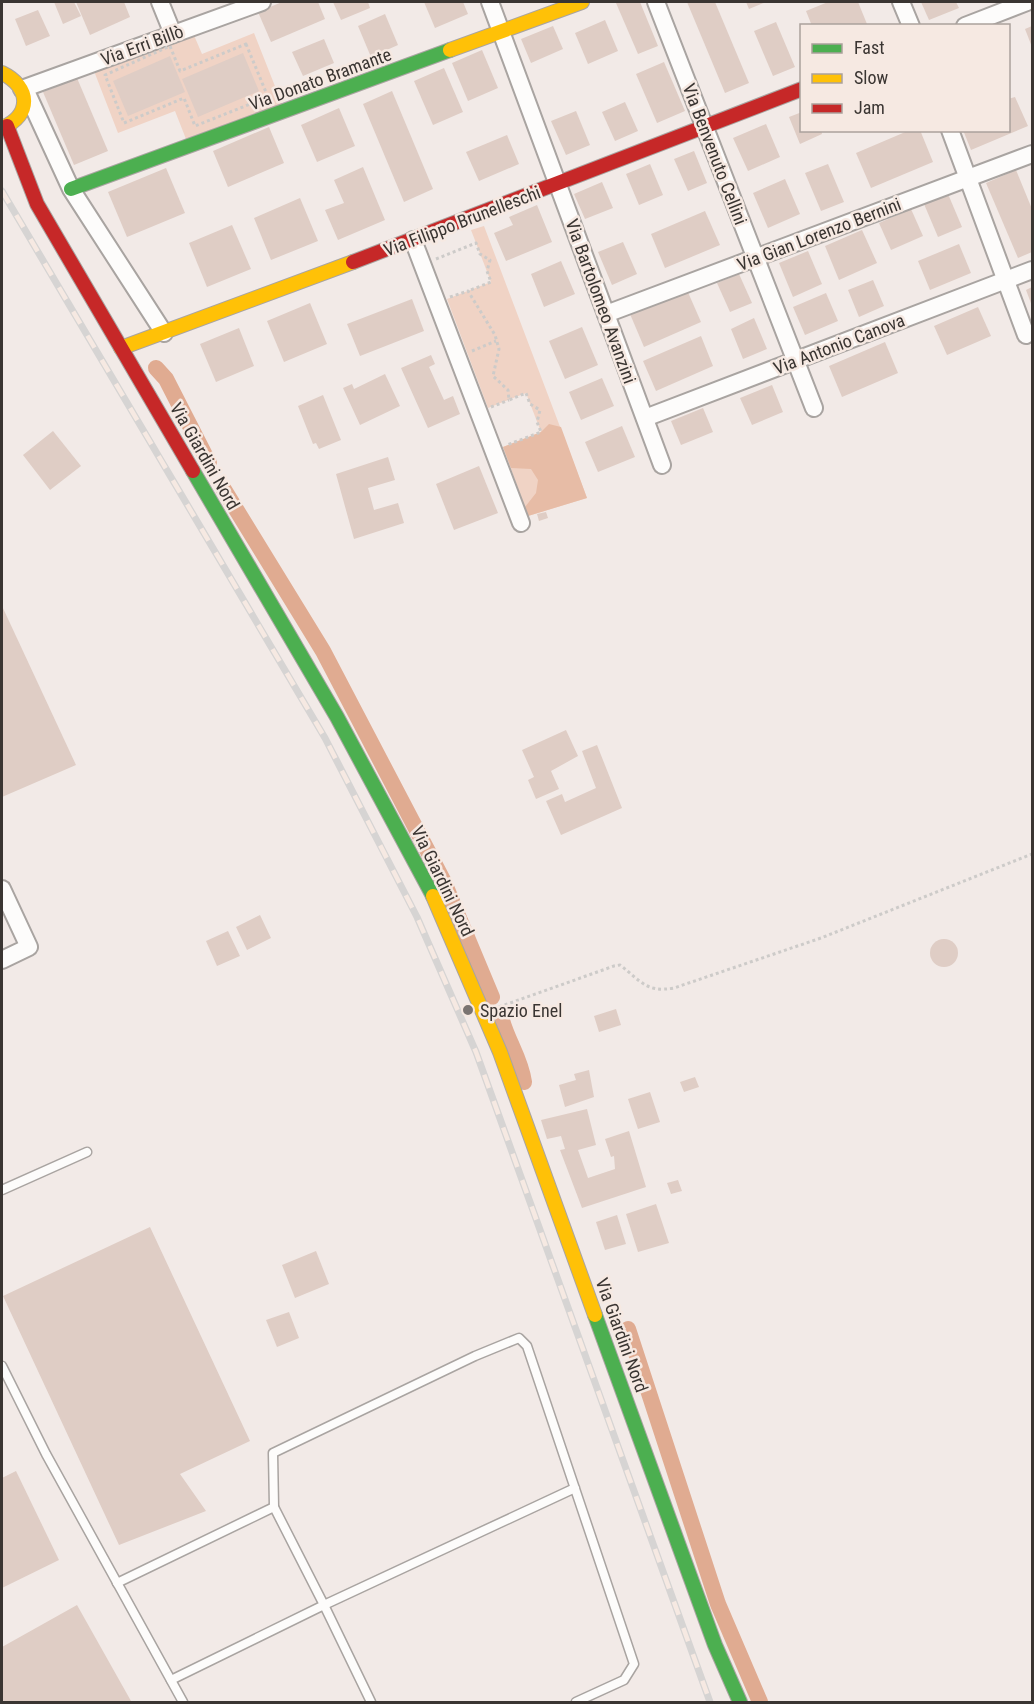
<svg xmlns="http://www.w3.org/2000/svg" width="1034" height="1704" font-family="'Roboto Condensed',sans-serif">
<rect width="100%" height="100%" fill="#f2eae7"/>
<!-- green -->
<g fill="#f0d3c5">
<polygon points="193,33 202,54 254,33 282,104 186,139 175,111 118,133 94,71"/>
<polygon points="484,226 587,498 528,516 503,447 541,432 526,393 488,408 447,299 491,282 471,230"/>
</g>
<!-- forest -->
<polygon fill="#e7bca6" points="549,424 561,427 587,498 528,516 525,507 536,493 538,480 531,469 511,468 503,447 541,432"/>
<g fill="none" stroke-linecap="round" stroke-linejoin="round">
<!-- canal -->
<g stroke="#e0ab91" stroke-width="16">
<polyline points="156,368 166,379 209,463"/>
<polyline points="223,488 323,651 444,882 492,997"/>
<path d="M502 1020C508 1042 521 1059 524 1082"/>
<polyline points="628,1329 718,1604 760,1702"/>
</g>
</g>
<!-- building -->
<g fill="#dfcdc5">
<polygon points="54,2 74,2 81,16 63,24"/>
<polygon points="76,2 124,2 130,17 90,35"/>
<polygon points="282,2 318,2 325,19 271,42 258,12"/>
<polygon points="333,2 368,2 370,8 341,20"/>
<polygon points="424,2 463,2 468,14 435,28"/>
<polygon points="640,2 658,46 638,54 616,3"/>
<polygon points="687,2 715,2 749,83 725,93"/>
<polygon points="746,2 766,2 749,9"/>
<polygon points="828,2 858,2 867,24 812,26 806,11"/>
<polygon points="921,2 956,2 959,8 929,20"/>
<polygon points="38,10 50,36 26,46 15,19"/>
<polygon points="385,14 398,45 371,57 358,26"/>
<polygon points="605,20 618,51 588,64 575,33"/>
<polygon points="776,22 795,67 773,76 754,31"/>
<polygon points="553,26 563,49 531,63 521,39"/>
<polygon points="1032,26 1032,47 1025,29"/>
<polygon points="324,39 334,63 303,76 292,52"/>
<polygon points="482,50 498,88 468,101 452,63"/>
<polygon points="243,53 259,91 198,117 182,79"/>
<polygon points="170,56 185,92 128,116 113,81"/>
<polygon points="664,62 685,111 657,123 636,74"/>
<polygon points="444,68 463,112 433,125 414,81"/>
<polygon points="77,78 108,151 74,165 43,92"/>
<polygon points="392,91 433,189 404,202 363,104"/>
<polygon points="1015,97 1028,126 971,150 963,130 1008,130 1008,99"/>
<polygon points="625,102 638,131 615,141 602,112"/>
<polygon points="339,108 355,146 317,162 301,125"/>
<polygon points="576,111 590,145 566,155 551,121"/>
<polygon points="802,112 802,130 821,130 822,134 800,144 789,117"/>
<polygon points="766,124 780,157 748,171 733,138"/>
<polygon points="269,127 284,163 228,187 213,151"/>
<polygon points="910,130 920,130 933,162 871,188 856,153"/>
<polygon points="507,135 519,164 479,181 466,152"/>
<polygon points="694,151 707,183 688,191 674,159"/>
<polygon points="650,164 663,195 639,205 626,174"/>
<polygon points="828,164 844,202 821,211 805,173"/>
<polygon points="363,167 385,220 338,240 325,210 344,203 334,180"/>
<polygon points="166,168 185,213 127,237 108,192"/>
<polygon points="1016,170 1032,209 1032,252 1018,258 986,183"/>
<polygon points="785,179 800,214 768,228 753,193"/>
<polygon points="602,182 613,208 585,219 574,194"/>
<polygon points="948,194 962,227 938,237 924,204"/>
<polygon points="300,198 318,241 271,260 254,218"/>
<polygon points="537,205 552,242 506,261 494,233 513,225 509,217"/>
<polygon points="911,209 923,236 891,250 879,223"/>
<polygon points="705,211 720,245 665,268 651,234"/>
<polygon points="232,225 251,269 207,287 189,243"/>
<polygon points="862,230 877,263 839,280 825,246"/>
<polygon points="623,242 637,274 612,285 598,252"/>
<polygon points="959,244 971,273 930,290 918,261"/>
<polygon points="808,251 822,284 793,297 779,263"/>
<polygon points="561,261 575,294 544,307 531,274"/>
<polygon points="739,274 752,303 730,312 717,283"/>
<polygon points="873,280 884,306 859,317 848,290"/>
<polygon points="1032,287 1032,306 1026,290"/>
<polygon points="687,290 701,322 644,347 630,314"/>
<polygon points="826,293 838,321 805,335 793,307"/>
<polygon points="412,299 424,331 360,356 347,324"/>
<polygon points="310,303 327,344 284,362 267,321"/>
<polygon points="978,307 991,336 947,355 934,326"/>
<polygon points="754,318 767,349 743,359 731,329"/>
<polygon points="582,327 598,365 565,379 549,341"/>
<polygon points="239,328 254,366 216,382 200,344"/>
<polygon points="701,336 713,366 656,391 643,361"/>
<polygon points="885,342 898,373 842,397 829,366"/>
<polygon points="431,355 435,364 429,367 444,400 453,396 460,414 428,428 401,368"/>
<polygon points="385,374 400,406 360,425 343,388 352,384 354,389"/>
<polygon points="602,378 614,406 581,420 569,392"/>
<polygon points="772,385 783,412 752,425 740,398"/>
<polygon points="323,395 341,440 319,449 316,443 313,444 298,406"/>
<polygon points="703,408 713,432 681,445 671,421"/>
<polygon points="622,426 635,457 598,472 585,442"/>
<polygon points="53,431 81,466 50,490 23,455"/>
<polygon points="388,457 395,480 368,488 374,510 398,503 404,523 354,539 336,474"/>
<polygon points="479,466 498,513 454,530 436,484"/>
<polygon points="546,512 548,518 539,521 537,514"/>
<polygon points="2,606 76,765 2,797"/>
<polygon points="566,730 578,756 551,771 559,789 536,799 528,780 534,777 522,750"/>
<polygon points="597,745 622,808 561,835 546,801 562,794 565,802 596,788 582,751"/>
<polygon points="260,915 271,938 247,950 236,927"/>
<polygon points="228,931 240,956 217,966 206,941"/>
<circle cx="944" cy="953" r="14"/>
<polygon points="616,1009 621,1025 599,1032 594,1016"/>
<polygon points="589,1070 594,1097 565,1107 559,1085 576,1080 574,1074"/>
<polygon points="695,1077 699,1087 684,1092 680,1082"/>
<polygon points="650,1092 660,1122 638,1129 628,1099"/>
<polygon points="587,1109 596,1145 578,1150 588,1178 615,1169 614,1156 611,1157 605,1139 629,1131 646,1187 582,1208 560,1150 565,1149 561,1136 547,1139 541,1120"/>
<polygon points="678,1180 682,1191 671,1194 667,1183"/>
<polygon points="656,1204 669,1243 638,1252 626,1214"/>
<polygon points="617,1215 626,1244 605,1250 596,1222"/>
<polygon points="150,1227 250,1441 180,1474 206,1511 119,1545 3,1296"/>
<polygon points="316,1251 329,1284 295,1298 282,1265"/>
<polygon points="289,1312 299,1338 277,1347 266,1320"/>
<polygon points="16,1471 59,1560 2,1588 2,1478"/>
<polygon points="77,1605 131,1701 2,1702 2,1647"/>
</g>
<g fill="none" stroke-linecap="round" stroke-linejoin="round">
<defs>
<g id="lane">
<polyline points="2,1190 87,1152"/>
<polyline points="2,1366 46,1454 183,1702"/>
<polyline points="575,1488 324,1605 274,1507 273,1453 475,1356 519,1338 527,1346 634,1664 624,1680 576,1702"/>
<polyline points="117,1583 274,1507"/>
<polyline points="171,1680 324,1605 371,1702"/>
</g>
<g id="street">
<polyline points="160,2 173,34"/>
<polyline points="490,2 662,465"/>
<polyline points="656,2 814,408"/>
<polyline points="901,2 911,26"/>
<polyline points="965,26 1027,2"/>
<polyline points="22,89 262,2"/>
<polyline points="25,89 71,189 164,333"/>
<polyline points="950,130 1026,335"/>
<polyline points="413,240 521,523"/>
<polyline points="606,314 1032,154"/>
<polyline points="645,418 1032,270"/>
<polyline points="2,889 29,947 2,960"/>
</g>
<g id="fast">
<polyline points="71,189 450,50"/>
<polyline points="193,471 337,717 433,896"/>
<polyline points="595,1315 715,1645 740,1702"/>
</g>
<g id="slow">
<polyline points="450,50 582,2"/>
<path d="M2 73C31 87 32 115 2 128"/>
<polyline points="121,348 353,262"/>
<polyline points="433,896 500,1052 595,1315"/>
</g>
<g id="jam">
<polyline points="7,126 37,204 193,471"/>
<polyline points="353,262 802,89"/>
</g>
</defs>
<!-- lane casing -->
<use href="#lane" stroke="#a9a4a1" stroke-width="11"/>
<!-- street casing -->
<use href="#street" stroke="#a9a4a1" stroke-width="20"/>
<!-- fast casing -->
<use href="#fast" stroke="#a9a4a1" stroke-width="16"/>
<!-- slow casing -->
<use href="#slow" stroke="#a9a4a1" stroke-width="16"/>
<!-- jam casing -->
<use href="#jam" stroke="#a9a4a1" stroke-width="16"/>
<!-- path -->
<g stroke="#cdcbc9" stroke-width="3" stroke-dasharray="3 3" stroke-linecap="butt">
<polygon points="246,44 268,97 195,126 184,98 124,123 105,75 170,46 180,71"/>
<polyline points="436,259 476,243 480,254 490,260 487,271 491,282 468,291"/>
<polyline points="450,297 468,291 495,335 499,349 493,376 508,390 509,400 526,393 530,404 540,410 537,422 541,432 507,445"/>
<polyline points="472,351 496,341"/>
<polyline points="491,407 509,400"/>
<path d="M499 1007 614 966 620 965C641 981 646 993 674 988L821 938 1032 854"/>
</g>
<!-- lane -->
<use href="#lane" stroke="#fdfcfb" stroke-width="8"/>
<!-- street -->
<use href="#street" stroke="#fdfcfb" stroke-width="16"/>
<!-- fast -->
<use href="#fast" stroke="#4caf50" stroke-width="14"/>
<!-- slow -->
<use href="#slow" stroke="#ffc107" stroke-width="14"/>
<!-- jam -->
<use href="#jam" stroke="#c62828" stroke-width="14"/>
<defs>
<polyline id="rail" points="2,191 325,738 417,917 476,1052 710,1702"/>
</defs>
<!-- rail casing -->
<use href="#rail" stroke="#d6d4d3" stroke-width="7"/>
<!-- rail -->
<use href="#rail" stroke="#f6e9e2" stroke-width="4.5" stroke-dasharray="14" stroke-linecap="butt"/>
</g>
<!-- markers -->
<circle fill="#7a7471" stroke="#f6e9e2" stroke-width="2" cx="468" cy="1010" r="6"/>
<g text-anchor="middle" dominant-baseline="central" stroke-width="5" stroke-linejoin="round" paint-order="stroke">
<!-- street labels -->
<g font-size="18" fill="#3a3532" stroke="#f6e9e2">
<text transform="translate(142 45) rotate(-20)">Via Erri Billò</text>
<text transform="translate(320 79) rotate(-20)">Via Donato Bramante</text>
<text transform="translate(715 154) rotate(69)">Via Benvenuto Cellini</text>
<text transform="translate(462 221) rotate(-21)">Via Filippo Brunelleschi</text>
<text transform="translate(819 234) rotate(-21)">Via Gian Lorenzo Bernini</text>
<text transform="translate(601 301) rotate(70)">Via Bartolomeo Avanzini</text>
<text transform="translate(839 344) rotate(-21)">Via Antonio Canova</text>
<text transform="translate(205 456) rotate(60)">Via Giardini Nord</text>
<text transform="translate(443 881) rotate(64)">Via Giardini Nord</text>
<text transform="translate(622 1335) rotate(70)">Via Giardini Nord</text>
</g>
<!-- poi labels -->
<g font-size="18" fill="#3a3532" stroke="#f6e9e2" text-anchor="start">
<text x="480" y="1010">Spazio Enel</text>
</g>
</g>
<!-- border -->
<rect width="1034" height="1704" fill="none" stroke="#3a3532" stroke-width="6"/>
<!-- legend -->
<rect x="800" y="24" width="210" height="108" fill="#f6e9e2" stroke="#aba19c" stroke-width="1.5"/>
<rect x="812" y="44" width="30" height="9" fill="#4caf50" stroke="#aba19c" stroke-width="1.5"/>
<text x="854" y="54" font-size="18" fill="#3a3532">Fast</text>
<rect x="812" y="74" width="30" height="9" fill="#ffc107" stroke="#aba19c" stroke-width="1.5"/>
<text x="854" y="84" font-size="18" fill="#3a3532">Slow</text>
<rect x="812" y="104" width="30" height="9" fill="#c62828" stroke="#aba19c" stroke-width="1.5"/>
<text x="854" y="114" font-size="18" fill="#3a3532">Jam</text>
</svg>
